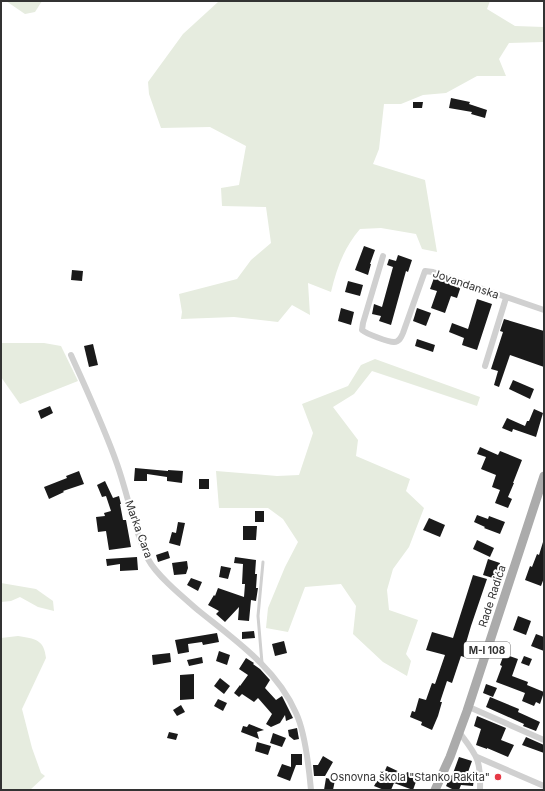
<svg xmlns="http://www.w3.org/2000/svg" width="545" height="791" font-family="Inter,sans-serif">
<rect width="100%" height="100%" fill="#fff"/>
<!-- green -->
<g fill="#e6ecdf">
<polygon points="6,1 42,1 35,12 25,14"/>
<path d="M230 1H490L487 9 515 26 544 27V42L509 43 499 59 506 76H477L446 93 423 95 401 104H384L379 149 373 164 425 180 437 252 422 249 416 234 381 228 360 229C344 248 337 267 331 292L308 283 310 315 292 305 278 322 234 317 181 319 182 312 179 294 237 279 251 260 271 243 266 207 222 206 221 188 239 185 246 146 210 127 161 128 149 94 148 82 183 34 218 2Z"/>
<polygon points="1,343 44,343 61,346 78,381 20,404 1,377"/>
<polygon points="375,359 480,397 477,406 372,371 354,394 333,407 358,440 356,456 410,479 406,491 424,508 409,547 393,569 387,590 389,610 418,620 406,654 411,661 407,676 383,662 353,634 356,606 341,584 305,587 288,632 266,628 268,608 285,567 298,542 283,519 268,508 219,508 216,471 277,476 299,475 313,433 302,404 348,386 361,365"/>
<polygon points="1,583 36,589 53,601 54,611 38,607 20,597 11,601 1,602"/>
<path d="M18 636C35 639 44 639 46 658L22 709 32 748 41 773 45 776 30 790H1V638Z"/>
</g>
<!-- building -->
<g fill="#1a1a1a">
<polygon points="451,98 470,102 469,104 487,110 485,118 471,114 472,112 449,108"/>
<polygon points="413,102 423,102 422,108 413,108"/>
<polygon points="364,246 375,250 370,264 371,264 368,275 355,270"/>
<polygon points="398,255 412,260 408,272 406,271 391,325 379,321 381,316 372,314 374,304 382,307 393,267 387,265 389,259 396,261"/>
<polygon points="72,270 83,271 82,281 71,280"/>
<polygon points="434,278 461,286 457,298 451,296 445,313 431,308 437,291 430,289"/>
<polygon points="348,281 363,285 360,296 345,292"/>
<polygon points="477,299 492,304 477,350 462,345 464,338 449,332 452,323 468,329"/>
<polygon points="341,308 354,312 351,325 338,321"/>
<polygon points="417,308 431,313 426,326 413,321"/>
<polygon points="504,319 544,331 544,367 510,355 499,387 494,385 498,371 491,369 503,332 500,331"/>
<polygon points="417,339 435,345 433,352 415,346"/>
<polygon points="93,344 98,365 89,367 84,346"/>
<polygon points="513,380 534,389 530,399 509,389"/>
<polygon points="50,406 53,413 41,419 38,411"/>
<polygon points="534,409 543,413 536,437 513,429 512,432 502,428 507,418 525,426 527,421 529,421"/>
<polygon points="480,447 498,455 500,451 522,460 513,483 514,483 508,497 512,499 508,508 495,503 500,490 492,487 496,475 481,469 486,457 477,454"/>
<polygon points="135,468 168,471 168,470 183,471 182,483 167,481 167,477 147,474 147,481 134,481"/>
<polygon points="79,471 84,484 63,491 64,492 49,499 44,487 67,478 66,476"/>
<rect x="199" y="479" width="10" height="10"/>
<polygon points="105,481 113,498 119,496 121,504 120,504 123,520 126,520 131,547 109,550 106,531 98,532 96,517 105,516 104,513 111,511 106,496 102,497 97,485"/>
<rect x="255" y="511" width="9" height="11"/>
<polygon points="477,515 488,519 489,516 505,522 500,534 484,528 485,527 474,522"/>
<polygon points="429,518 445,525 440,537 423,530"/>
<polygon points="178,522 185,523 180,546 169,543 172,532 176,533"/>
<polygon points="243,526 257,526 256,540 243,540"/>
<polygon points="477,540 494,548 490,557 473,549"/>
<polygon points="543,542 544,578 541,586 525,580 530,566 532,567 537,554 539,555"/>
<polygon points="168,551 170,558 158,562 156,555"/>
<polygon points="137,557 138,570 120,571 120,564 107,566 106,559"/>
<polygon points="235,557 256,560 255,574 257,574 256,588 258,588 256,601 251,600 249,621 238,620 239,607 225,622 216,614 219,611 208,605 214,595 215,596 218,588 244,597 245,584 242,584 243,564 234,563"/>
<polygon points="488,559 500,563 496,579 483,575"/>
<polygon points="187,561 188,568 186,574 174,575 172,563"/>
<polygon points="221,566 231,568 228,579 219,577"/>
<polygon points="473,575 487,579 471,626 466,643 469,644 464,657 461,656 452,683 447,681 440,702 442,702 438,716 432,730 421,725 422,722 410,717 412,711 415,712 419,698 426,700 432,683 435,684 445,655 426,650 432,632 453,638"/>
<polygon points="191,578 202,582 198,591 187,585"/>
<polygon points="518,616 531,621 526,635 513,630"/>
<polygon points="254,631 255,638 242,639 242,632"/>
<polygon points="217,633 219,642 203,645 202,642 188,644 189,652 178,654 175,640"/>
<polygon points="536,634 544,637 544,651 531,646"/>
<polygon points="284,641 287,653 275,656 272,644"/>
<polygon points="219,651 230,655 227,665 216,661"/>
<polygon points="170,653 171,662 153,665 152,655"/>
<polygon points="504,654 518,659 512,676 528,682 527,685 544,692 540,704 536,702 534,706 522,701 525,693 496,682 502,666 500,665"/>
<polygon points="524,656 532,659 529,666 521,663"/>
<polygon points="202,657 203,663 189,666 187,660"/>
<polygon points="246,658 254,663 253,664 260,669 270,680 265,688 276,700 282,696 293,718 286,721 285,715 280,723 271,727 266,724 272,714 258,698 254,702 242,694 239,697 234,693 240,685 240,686 248,675 239,669"/>
<polygon points="194,674 194,699 180,700 180,675"/>
<polygon points="220,678 230,686 224,694 214,686"/>
<polygon points="486,684 497,688 493,697 483,693"/>
<polygon points="490,697 519,709 518,712 540,722 536,731 523,726 524,724 486,707"/>
<polygon points="218,699 227,703 223,711 214,706"/>
<polygon points="181,705 185,712 177,716 173,710"/>
<polygon points="477,716 506,728 501,740 514,745 508,757 487,748 487,749 476,745 481,729 474,726"/>
<polygon points="249,724 264,730 257,732 259,739 241,732 243,726 247,727"/>
<polygon points="297,728 299,739 294,740 289,736 288,730"/>
<polygon points="169,732 178,734 176,740 167,738"/>
<polygon points="273,733 286,738 282,747 270,743"/>
<polygon points="526,737 544,745 544,753 522,745"/>
<polygon points="257,742 271,746 268,755 255,751"/>
<polygon points="291,754 302,754 302,765 296,765 290,781 277,776 282,764 291,767"/>
<polygon points="323,756 333,762 325,776 314,776 313,765 318,765"/>
<polygon points="459,757 472,761 468,772 475,773 473,786 461,785 459,790 454,790 446,786 451,775 452,776"/>
<polygon points="387,766 406,775 407,772 418,776 413,790 394,783 391,790 384,790 374,786 377,781 380,782"/>
<polygon points="326,778 335,780 333,790 324,790"/>
</g>
<g fill="none" stroke-linecap="round" stroke-linejoin="round">
<!-- service -->
<polyline stroke="#d0d0d0" stroke-width="3" points="262,663 258,616 263,562"/>
<!-- minor -->
<g stroke="#d0d0d0" stroke-width="6">
<path d="M383 256 363 323 362 330C367 334 388 342 394 342 399 342 401 338 403 333L425 271 433 272 544 310"/>
<path d="M71 355C87 391 104 427 117 464 128 495 134 530 148 559 157 576 184 598 199 611 235 640 277 669 296 713 305 732 309 768 311 790"/>
<polyline points="485,366 506,298"/>
<polyline points="469,707 544,740"/>
<path d="M459 732C477 756 481 759 480 790"/>
<polyline points="477,757 544,786"/>
</g>
<!-- primary -->
<polyline stroke="#ababab" stroke-width="9" points="435,790 450,757 467,711 544,476"/>
</g>
<!-- markers -->
<circle fill="#e63946" stroke="#fff" stroke-width="1.5" cx="498" cy="777" r="4"/>
<g text-anchor="middle" dominant-baseline="central" stroke-width="4" stroke-linejoin="round" paint-order="stroke">
<!-- shield labels -->
<rect fill="#fff" stroke="#707070" stroke-width="1" x="464" y="642" width="46" height="16" rx="3"/>
<g font-size="10" font-weight="bold" fill="#333">
<text x="487" y="650">M-I 108</text>
</g>
<!-- street labels -->
<g font-size="11" fill="#333" stroke="#fff">
<text transform="translate(466 284) rotate(19)">Jovandanska</text>
<text transform="translate(139 529) rotate(70)">Marka Cara</text>
<text transform="translate(492 596) rotate(-72)">Rade Radića</text>
</g>
<!-- poi labels -->
<g font-size="11" fill="#333" stroke="#fff" text-anchor="end">
<text x="490" y="777">Osnovna škola "Stanko Rakita"</text>
</g>
</g>
<!-- border -->
<rect width="545" height="791" fill="none" stroke="#333333" stroke-width="4"/>
</svg>
